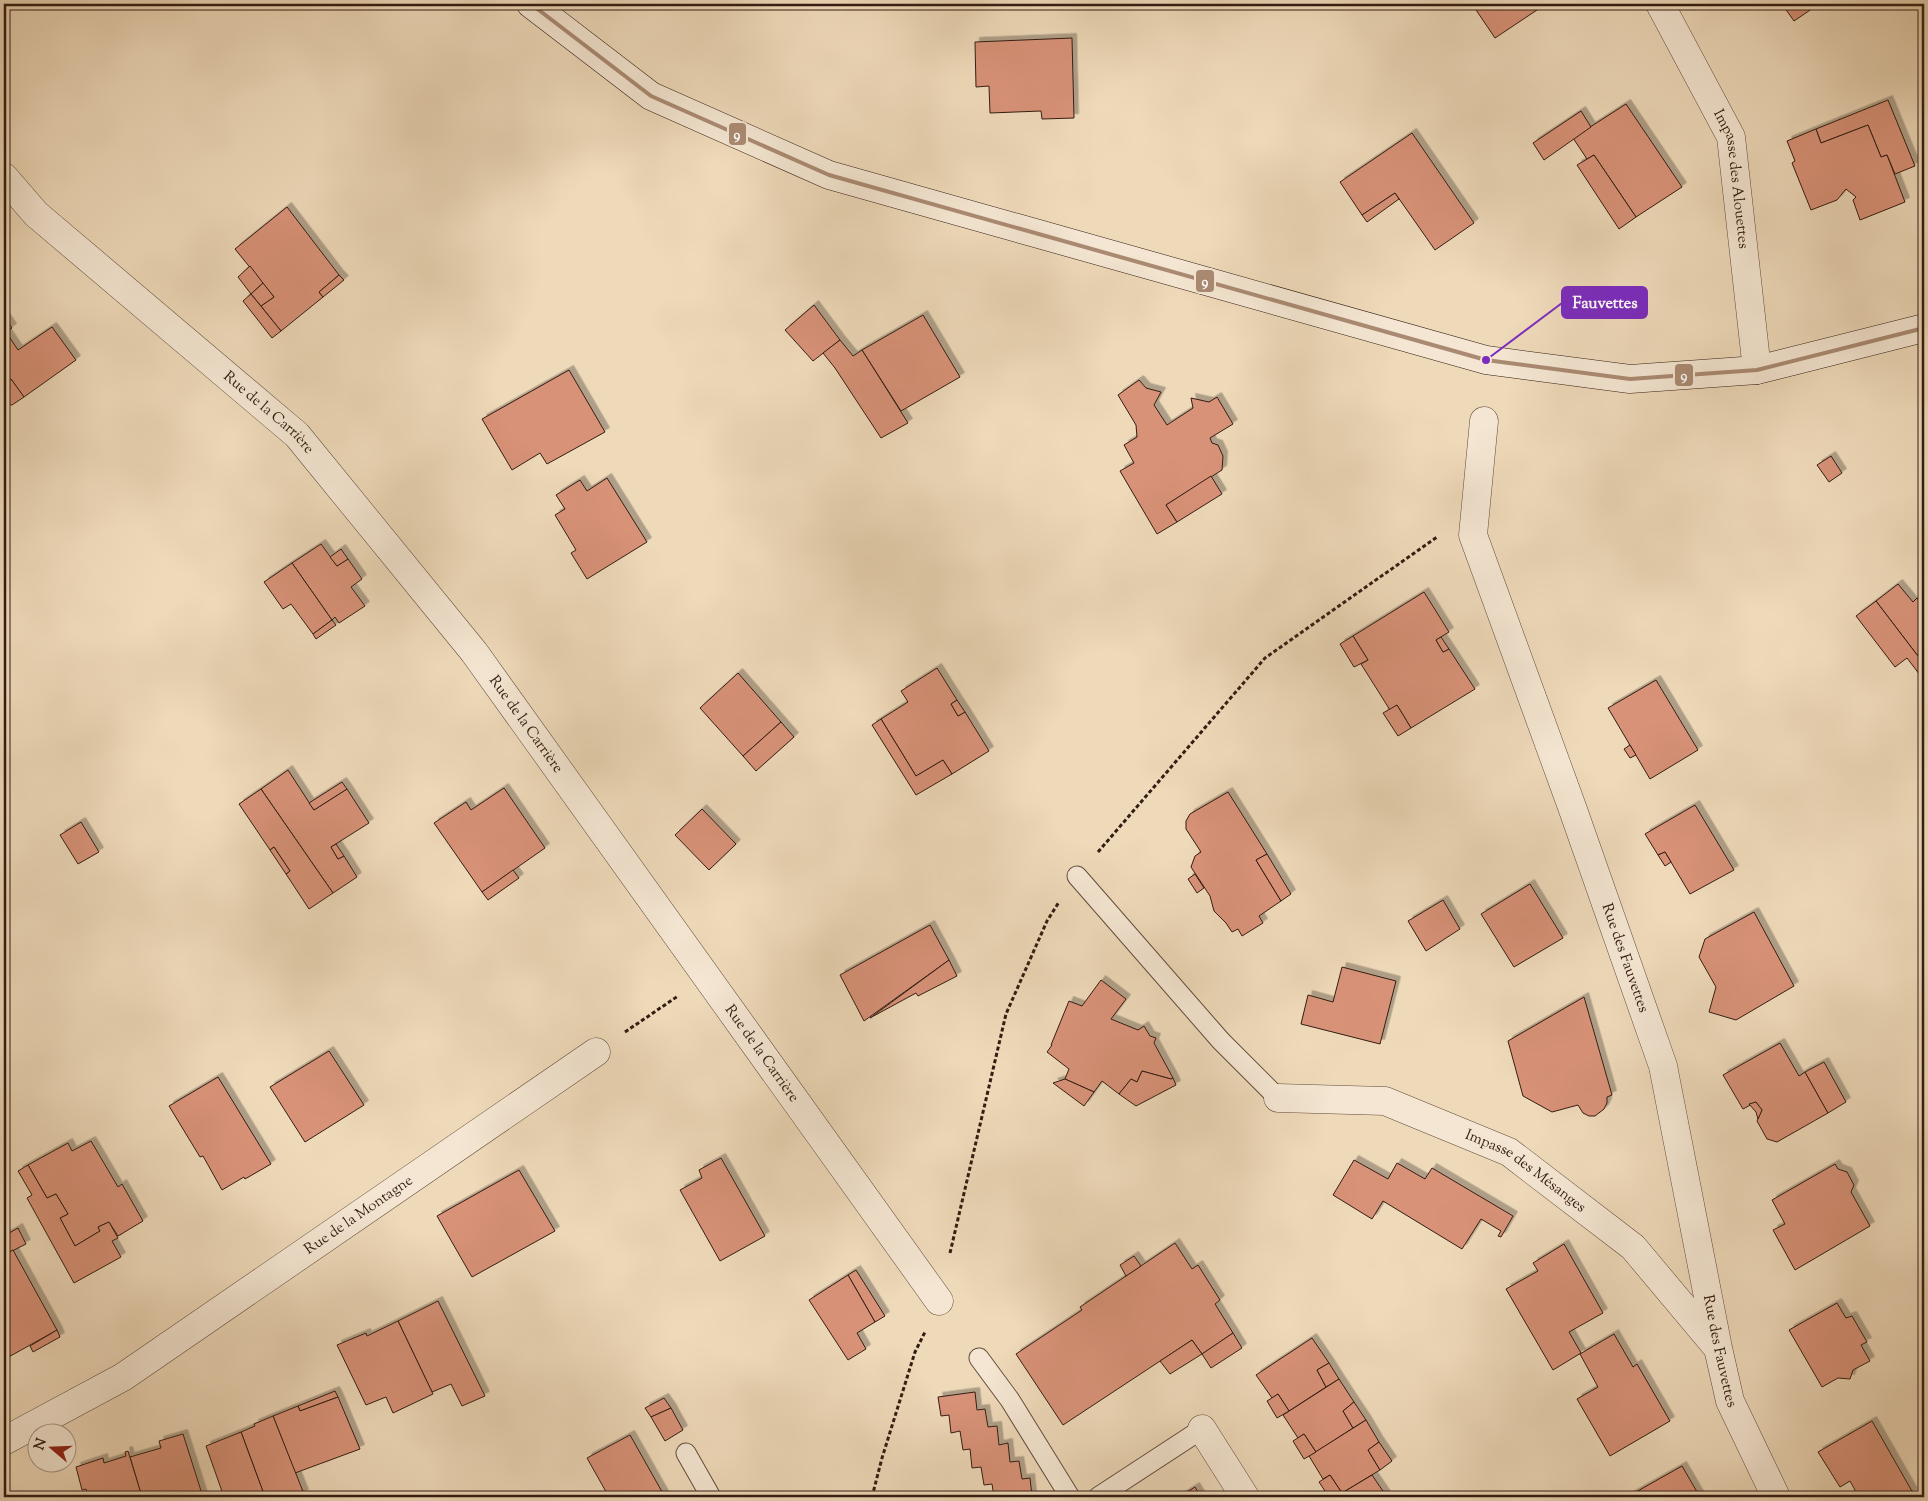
<svg xmlns="http://www.w3.org/2000/svg" width="1928" height="1501" font-family="'Sorts Mill Goudy',serif">
<defs>
<filter id="shadow"><feDropShadow dx="4.5" dy="-4.5" stdDeviation="0" flood-color="#0004"/></filter>
</defs>
<rect width="100%" height="100%" fill="#eed9b9"/>
<filter id="stains"><feTurbulence type="fractalNoise" baseFrequency=".004" numOctaves="4"/><feColorMatrix values="0 0 0 0 .2 0 0 0 0 .09 0 0 0 0 .02 0 0 0 .5 -.17"/></filter>
<radialGradient id="worn" r=".72"><stop offset=".6" stop-color="#630" stop-opacity="0"/><stop offset="1" stop-color="#630" stop-opacity=".3"/></radialGradient>
<!-- building -->
<g fill="#d89278" stroke="#331c12" filter="url(#shadow)">
<polygon points="974,4 1041,4 974,7"/>
<polygon points="1472,4 1542,4 1543,6 1495,38"/>
<polygon points="1782,4 1819,4 1794,21"/>
<polygon points="1072,38 1074,118 1042,119 1041,111 990,113 989,86 976,87 975,42"/>
<polygon points="1888,100 1915,166 1895,174 1887,155 1881,157 1868,125 1821,143 1816,129"/>
<polygon points="1626,104 1682,187 1636,217 1594,155 1587,159 1573,138"/>
<polygon points="1581,111 1591,127 1544,160 1533,143"/>
<polygon points="1868,125 1881,157 1887,155 1905,202 1860,220 1853,200 1856,197 1846,189 1837,200 1811,210 1792,163 1795,161 1787,141 1816,129 1821,143"/>
<polygon points="1412,133 1474,223 1435,250 1395,193 1362,215 1340,182"/>
<polygon points="1594,155 1636,217 1619,229 1577,165"/>
<polygon points="1395,193 1399,199 1367,222 1362,215"/>
<polygon points="287,207 339,275 319,292 323,297 281,331 261,306 274,297 235,249"/>
<polygon points="250,266 263,283 251,294 238,277"/>
<polygon points="339,275 344,280 323,297 319,292"/>
<polygon points="263,283 274,297 261,306 251,294"/>
<polygon points="251,294 281,331 272,338 243,301"/>
<polygon points="814,305 840,340 813,361 785,330"/>
<polygon points="923,315 960,377 901,411 862,350"/>
<polygon points="4,316 12,328 6,332 18,350 52,327 76,360 24,397 11,379 4,384"/>
<polygon points="840,340 853,356 862,350 908,423 881,438 835,368 823,353"/>
<polygon points="569,370 605,432 547,464 540,453 512,470 482,419"/>
<polygon points="11,379 24,397 12,405 4,404 4,384"/>
<polygon points="1139,380 1146,388 1161,392 1154,405 1167,425 1193,408 1191,398 1209,402 1217,397 1233,424 1210,438 1212,443 1218,445 1223,456 1222,470 1166,505 1177,522 1157,534 1120,471 1134,463 1124,445 1137,437 1136,425 1118,395"/>
<polygon points="1831,456 1842,473 1829,482 1817,465"/>
<polygon points="1211,476 1222,494 1177,522 1166,505"/>
<polygon points="607,478 647,542 587,579 571,553 576,550 555,515 565,509 556,495 580,480 587,491"/>
<polygon points="321,544 337,566 348,559 362,579 351,587 365,606 339,623 335,617 332,620 292,563"/>
<polygon points="341,549 348,559 337,566 330,557"/>
<polygon points="292,563 332,620 313,634 291,604 283,609 264,582"/>
<polygon points="1898,584 1913,602 1917,598 1924,608 1924,664 1876,601"/>
<polygon points="1424,592 1449,632 1436,640 1443,652 1449,649 1475,689 1411,728 1397,705 1390,710 1361,664 1368,660 1353,636"/>
<polygon points="1876,601 1924,664 1923,679 1907,658 1895,667 1856,616"/>
<polygon points="332,620 336,625 316,639 313,634"/>
<polygon points="1353,636 1368,660 1354,667 1340,644"/>
<polygon points="1441,637 1449,649 1443,652 1436,640"/>
<polygon points="937,668 957,700 951,704 958,716 965,712 989,751 952,774 943,760 916,776 881,719 908,702 901,691"/>
<polygon points="738,673 781,722 743,756 700,708"/>
<polygon points="1656,680 1698,750 1650,779 1608,708"/>
<polygon points="957,700 965,712 958,716 951,704"/>
<polygon points="1397,705 1411,728 1398,736 1383,713"/>
<polygon points="881,719 916,776 943,760 952,774 916,795 872,725"/>
<polygon points="781,722 794,737 756,771 743,756"/>
<polygon points="1630,745 1636,755 1630,758 1624,749"/>
<polygon points="288,770 314,810 347,789 369,823 331,847 338,859 344,856 357,877 333,893 261,789"/>
<polygon points="342,782 347,789 314,810 309,803"/>
<polygon points="504,788 545,848 482,892 434,823 466,802 471,810"/>
<polygon points="261,789 333,893 309,909 286,874 290,871 274,847 270,850 239,804"/>
<polygon points="1228,792 1267,854 1256,860 1281,901 1259,916 1263,923 1242,936 1238,929 1232,932 1226,923 1214,911 1210,896 1191,867 1195,856 1201,852 1186,829 1186,821 1190,814"/>
<polygon points="1695,805 1734,870 1690,894 1665,852 1658,855 1645,834"/>
<polygon points="702,809 736,844 709,870 675,835"/>
<polygon points="81,822 99,852 78,864 60,835"/>
<polygon points="336,844 344,856 338,859 331,847"/>
<polygon points="274,847 290,871 286,874 270,850"/>
<polygon points="1665,852 1671,862 1665,866 1658,855"/>
<polygon points="1267,854 1291,894 1281,901 1256,860"/>
<polygon points="513,870 519,878 488,900 482,892"/>
<polygon points="1195,874 1204,888 1197,893 1188,879"/>
<polygon points="1530,884 1563,938 1514,967 1481,914"/>
<polygon points="1443,900 1460,929 1426,951 1408,921"/>
<polygon points="1754,912 1794,986 1736,1020 1709,1012 1716,987 1699,957 1705,939"/>
<polygon points="930,925 949,960 864,1021 840,975"/>
<polygon points="949,960 957,976 918,996 916,993 870,1018"/>
<polygon points="1342,967 1396,981 1380,1044 1301,1024 1308,995 1333,1002"/>
<polygon points="1101,980 1126,999 1111,1019 1138,1030 1144,1026 1150,1036 1156,1038 1154,1043 1173,1078 1171,1079 1142,1071 1137,1082 1131,1079 1119,1094 1102,1081 1094,1092 1065,1079 1069,1069 1047,1052 1052,1045 1051,1045 1069,1001 1082,1006"/>
<polygon points="1584,997 1612,1095 1607,1097 1607,1103 1604,1109 1595,1116 1589,1116 1583,1113 1578,1105 1552,1112 1523,1096 1508,1041"/>
<polygon points="1780,1043 1799,1076 1805,1072 1828,1113 1777,1142 1767,1139 1757,1121 1762,1110 1756,1102 1743,1109 1723,1075"/>
<polygon points="329,1051 364,1105 305,1142 270,1087"/>
<polygon points="1824,1062 1846,1102 1828,1113 1805,1072"/>
<polygon points="1142,1071 1171,1079 1173,1078 1176,1085 1136,1106 1119,1094 1131,1079 1137,1082"/>
<polygon points="218,1077 271,1164 245,1179 244,1177 222,1190 203,1156 200,1157 169,1106"/>
<polygon points="1065,1079 1094,1092 1084,1106 1053,1083"/>
<polygon points="1756,1102 1762,1110 1758,1119 1756,1112 1749,1104"/>
<polygon points="91,1141 118,1187 122,1184 143,1221 118,1236 109,1222 98,1227 100,1231 75,1246 60,1218 68,1214 56,1194 47,1198 28,1165 68,1143 72,1151"/>
<polygon points="721,1158 765,1236 720,1261 680,1190 702,1178 699,1170"/>
<polygon points="1354,1160 1388,1179 1397,1163 1425,1179 1432,1168 1513,1216 1501,1237 1498,1236 1501,1231 1481,1219 1462,1249 1383,1201 1372,1219 1333,1195"/>
<polygon points="1835,1164 1838,1169 1847,1172 1854,1185 1851,1192 1870,1226 1795,1270 1773,1230 1785,1224 1772,1200"/>
<polygon points="28,1165 47,1198 56,1194 68,1214 60,1218 75,1246 100,1231 98,1227 109,1222 118,1238 112,1241 121,1257 74,1283 27,1198 32,1195 18,1171"/>
<polygon points="519,1170 555,1231 472,1277 437,1216"/>
<polygon points="18,1228 26,1244 4,1255 4,1236"/>
<polygon points="1175,1243 1192,1269 1198,1265 1220,1300 1215,1304 1233,1333 1202,1354 1192,1340 1063,1425 1016,1354 1082,1310 1080,1307"/>
<polygon points="1564,1244 1603,1313 1569,1332 1581,1353 1553,1370 1506,1289 1538,1271 1533,1263"/>
<polygon points="13,1250 57,1330 5,1359 4,1356 4,1255"/>
<polygon points="1134,1256 1141,1266 1126,1276 1120,1265"/>
<polygon points="856,1270 885,1316 875,1322 848,1275"/>
<polygon points="848,1275 875,1322 857,1333 866,1349 848,1360 809,1300"/>
<polygon points="438,1301 485,1396 462,1406 451,1384 432,1392 398,1321"/>
<polygon points="1837,1303 1846,1318 1852,1316 1867,1342 1861,1345 1870,1361 1853,1370 1850,1379 1838,1378 1822,1387 1789,1330"/>
<polygon points="398,1321 433,1394 393,1413 386,1397 366,1405 337,1345 366,1333 367,1336"/>
<polygon points="57,1330 60,1337 33,1352 30,1346"/>
<polygon points="1233,1333 1242,1348 1211,1368 1202,1354"/>
<polygon points="1614,1334 1633,1367 1637,1364 1670,1421 1610,1456 1577,1399 1598,1387 1580,1354"/>
<polygon points="1312,1338 1329,1363 1317,1370 1326,1387 1289,1411 1278,1394 1272,1398 1256,1375"/>
<polygon points="1192,1340 1202,1354 1170,1374 1160,1361"/>
<polygon points="1329,1363 1339,1379 1326,1387 1317,1370"/>
<polygon points="1339,1379 1354,1402 1343,1411 1353,1428 1316,1452 1304,1434 1298,1438 1283,1415"/>
<polygon points="335,1391 338,1397 300,1411 298,1406"/>
<polygon points="975,1392 977,1410 985,1409 988,1427 997,1426 999,1445 1008,1443 1010,1462 1019,1461 1022,1479 1030,1478 1032,1496 994,1497 992,1484 984,1485 981,1467 972,1468 970,1449 963,1450 960,1431 951,1433 949,1415 941,1416 938,1397"/>
<polygon points="1278,1394 1289,1411 1277,1418 1267,1401"/>
<polygon points="338,1397 360,1449 295,1473 273,1416 298,1406 300,1411"/>
<polygon points="664,1398 671,1408 651,1417 645,1408"/>
<polygon points="1354,1402 1366,1420 1353,1428 1343,1411"/>
<polygon points="671,1408 683,1430 665,1441 651,1417"/>
<polygon points="273,1416 304,1494 296,1497 265,1497 241,1432 255,1426 254,1424"/>
<polygon points="1366,1420 1379,1442 1368,1450 1380,1470 1342,1493 1330,1475 1323,1479 1309,1456"/>
<polygon points="1872,1421 1913,1493 1906,1497 1853,1497 1855,1490 1850,1481 1840,1487 1818,1452"/>
<polygon points="241,1432 265,1497 224,1497 206,1446"/>
<polygon points="183,1434 203,1497 142,1497 130,1457 161,1448 159,1441"/>
<polygon points="1304,1434 1316,1452 1304,1459 1293,1441"/>
<polygon points="630,1435 665,1497 609,1497 587,1458"/>
<polygon points="1379,1442 1392,1461 1380,1470 1368,1450"/>
<polygon points="128,1451 142,1497 88,1497 86,1489 82,1490 76,1467 103,1458 104,1463 126,1456 125,1452"/>
<polygon points="1682,1466 1700,1497 1627,1497"/>
<polygon points="1330,1475 1342,1493 1336,1497 1329,1497 1319,1482"/>
<polygon points="1372,1475 1387,1497 1336,1497 1342,1493"/>
<polygon points="1195,1487 1201,1497 1179,1497"/>
</g>
<g fill="none" stroke-linecap="round" stroke-linejoin="round">
<defs>
<g id="service">
<polyline points="1077,876 1221,1041 1278,1098"/>
<polyline points="979,1358 1010,1400 1070,1497"/>
<polyline points="686,1453 711,1497"/>
<polyline points="1098,1497 1202,1429"/>
</g>
<g id="minor">
<path id="s1" d="M1660 4 1731 137 1757 370"/>
<path id="s2" d="M4 177 36 214 297 435 474 652 939 1301"/>
<path id="s3" d="M1484 421 1473 535 1572 807 1663 1066 1718 1348 1730 1401 1776 1497"/>
<path id="s4" d="M1278 1098 1385 1101 1509 1152 1633 1247 1716 1346"/>
<polyline points="1202,1429 1245,1497"/>
<path id="s5" d="M4 1441 123 1377 596 1052"/>
</g>
<polyline id="secondary" points="531,4 651,96 829,175 1486,360 1630,379 1757,370 1924,328"/>
</defs>
<!-- service casing -->
<use href="#service" stroke="#624b3c" stroke-width="21"/>
<!-- minor casing -->
<use href="#minor" stroke="#624b3c" stroke-width="29"/>
<!-- secondary casing -->
<use href="#secondary" stroke="#331c12" stroke-width="29"/>
<!-- path -->
<g stroke="#331c12" stroke-width="3" stroke-dasharray="4 2.5" stroke-linecap="butt">
<polyline points="1098,852 1265,658 1437,537"/>
<polyline points="625,1032 678,996"/>
<polyline points="950,1253 1006,1014 1047,921 1059,902"/>
<polyline points="872,1497 882,1458 915,1352 925,1332"/>
</g>
<!-- service -->
<use href="#service" stroke="#f4e6d2" stroke-width="19"/>
<!-- minor -->
<use href="#minor" stroke="#f4e6d2" stroke-width="28"/>
<!-- secondary -->
<use href="#secondary" stroke="#f4e6d2" stroke-width="28"/>
<defs>
<polyline id="bus-1" points="531,4 651,96 829,175 1486,360 1630,379 1757,370 1924,328"/>
</defs>
<!-- bus-1 casing -->
<use href="#bus-1" stroke="#f4e6d2" stroke-width="8"/>
<!-- bus-1 -->
<use href="#bus-1" stroke="#aa8a72" stroke-width="4"/>
</g>
<g text-anchor="middle" dominant-baseline="central" stroke-width="4" stroke-linejoin="round" paint-order="stroke">
<!-- street labels -->
<g font-size="15" fill="#331c12" stroke="#f4e6d2">
<text stroke="none"><textPath href="#s1" startOffset="192">Impasse des Alouettes</textPath></text>
<text stroke="none"><textPath href="#s2" startOffset="355">Rue de la Carrière</textPath></text>
<text stroke="none"><textPath href="#s2" startOffset="760">Rue de la Carrière</textPath></text>
<text stroke="none"><textPath href="#s3" startOffset="564">Rue des Fauvettes</textPath></text>
<text stroke="none"><textPath href="#s2" startOffset="1165">Rue de la Carrière</textPath></text>
<text stroke="none"><textPath href="#s4" startOffset="265">Impasse des Mésanges</textPath></text>
<text stroke="none"><textPath href="#s5" startOffset="421">Rue de la Montagne</textPath></text>
<text stroke="none"><textPath href="#s3" startOffset="969">Rue des Fauvettes</textPath></text>
</g>
</g>
<!-- callouts -->
<path fill="none" stroke="#7b2cbf" stroke-width="2" d="M1486 360L1562 303"/>
<circle fill="#7b2cbf" stroke="#f4e6d2" stroke-width="2" cx="1486" cy="360" r="5"/>
<rect fill="#7b2cbf" stroke="#7b2cbf" stroke-width="2" x="1562" y="287" width="85" height="31" rx="5"/>
<g font-size="16" text-anchor="middle" font-weight="bold" fill="#fff">
<text x="1605" y="308">Fauvettes</text>
</g>
<g stroke="#f4e6d2" stroke-width="2">
<rect x="728" y="122" width="19" height="24" rx="5" fill="#aa8a72"/>
<rect x="1195" y="269" width="20" height="24" rx="5" fill="#aa8a72"/>
<rect x="1674" y="363" width="20" height="24" rx="5" fill="#aa8a72"/>
</g>
<g font-size="14" text-anchor="middle" font-weight="bold" fill="#fff">
<text x="737" y="139">9</text>
<text x="1205" y="286">9</text>
<text x="1684" y="380">9</text>
</g>
<!-- margin -->
<rect width="1928" height="1501" fill="none" stroke="#eed9b9" stroke-width="20"/>
<rect x="5" y="5" width="1918" height="1491" fill="none" stroke="#331c12" stroke-width="2.5"/>
<rect x="10" y="10" width="1908" height="1481" fill="none" stroke="#331c12"/>
<!-- north arrow -->
<g transform="translate(52 1448) rotate(289)"><circle r="24" fill="#f4e6d2" stroke="#a79585"/>
<path d="M0-4L9 19L0 12L-9 19Z" fill="#8f2418"/>
<text y="-8" font-size="14" font-weight="bold" text-anchor="middle" fill="#331c12">N</text>
</g>
<rect width="100%" height="100%" filter="url(#stains)"/>
<rect width="100%" height="100%" fill="url(#worn)"/>
</svg>
